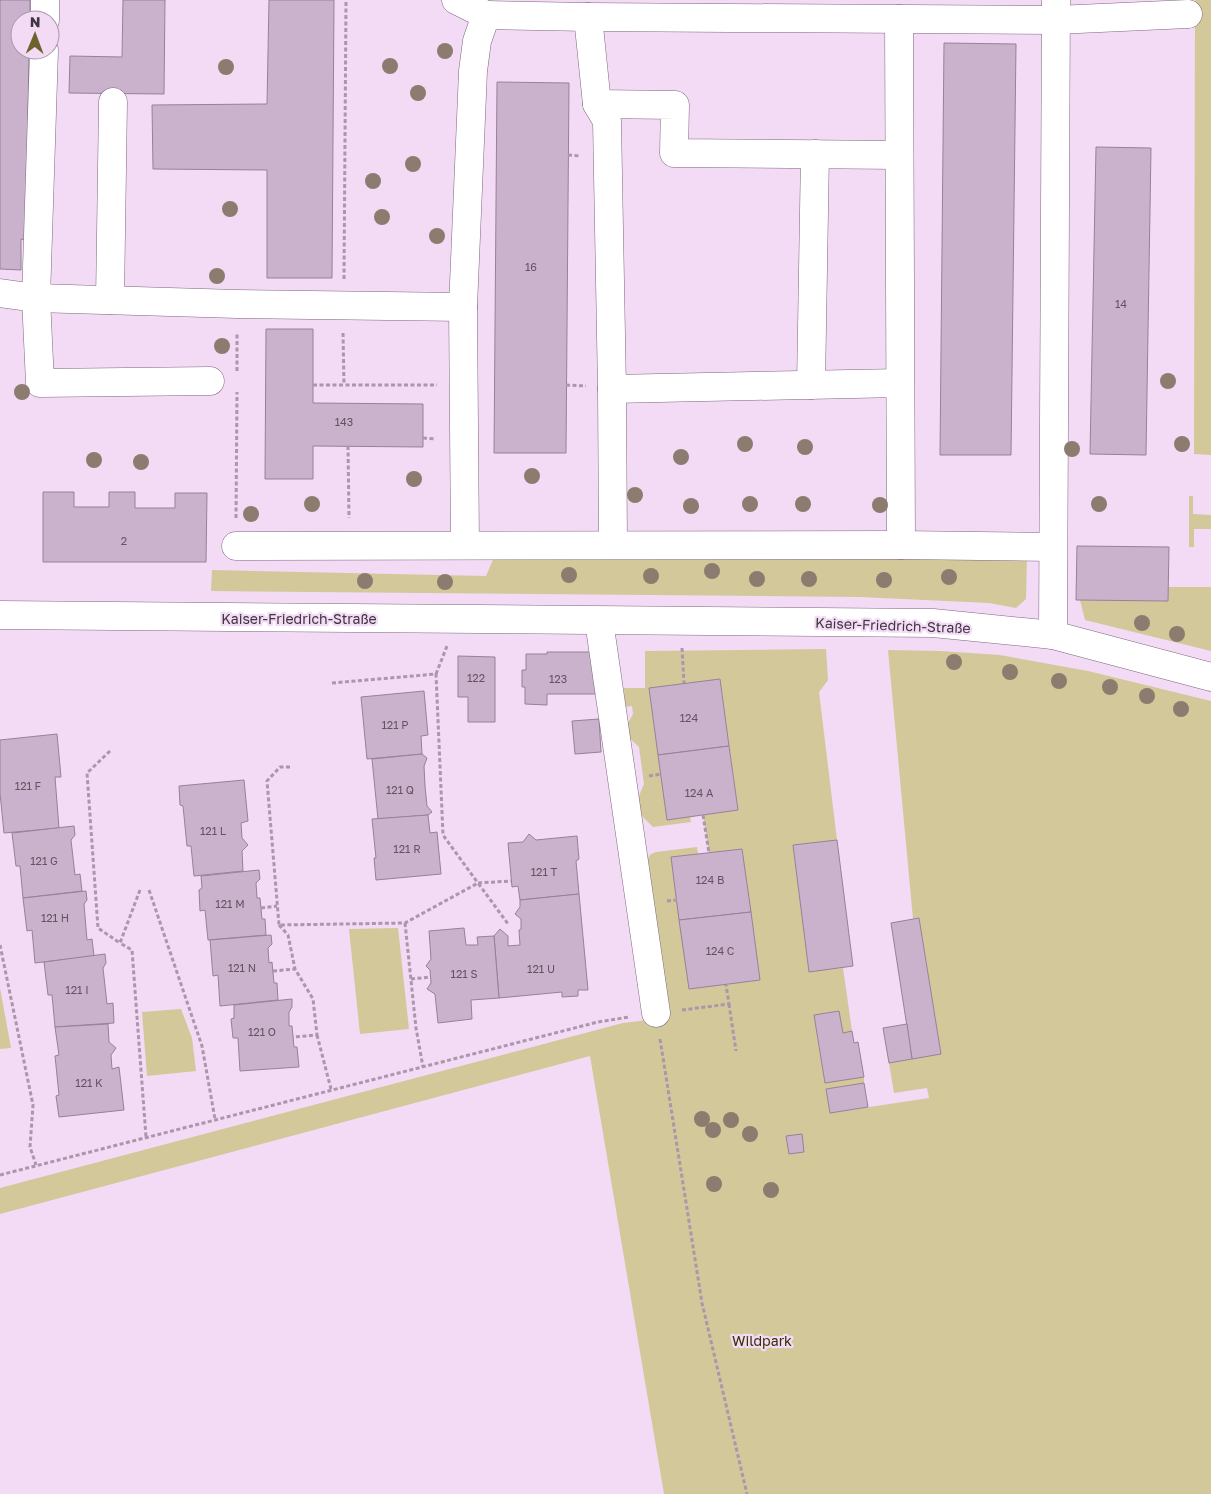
<svg xmlns="http://www.w3.org/2000/svg" width="1211" height="1494" font-family="'Golos Text',sans-serif">
<rect width="100%" height="100%" fill="#f3daf5"/>
<!-- green -->
<g fill="#d2c89a">
<polygon points="1195,0 1211,0 1211,455 1194,454"/>
<polygon points="1189,496 1193,496 1193,514 1211,515 1211,529 1194,529 1194,547 1189,547"/>
<polygon points="495,555 1027,558 1026,599 1016,608 989,603 860,597 211,591 212,570 486,576"/>
<polygon points="1168,587 1211,587 1211,651 1085,620 1080,600 1168,601"/>
<polygon points="826,649 828,680 819,692 837,840 793,845 809,971 843,968 852,1031 843,1033 839,1011 814,1015 825,1083 864,1077 864,1083 826,1089 830,1113 929,1098 927,1088 894,1093 889,1063 941,1054 919,918 913,919 888,650 940,651 1000,655 1088,671 1211,701 1211,1494 664,1494 590,1056 0,1214 0,1188 623,1023 665,1018 647,859 651,854 656,852 697,847 698,854 671,858 689,989 760,980 742,849 709,853 703,815 738,810 720,679 649,688 667,819 690,816 691,822 653,827 634,808 644,784 639,747 623,732 633,714 632,706 625,707 624,688 645,688 645,651"/>
<polygon points="398,928 409,1029 360,1034 349,929"/>
<polygon points="0,988 11,1048 0,1049"/>
<polygon points="181,1009 192,1038 196,1071 147,1076 142,1012"/>
</g>
<!-- building -->
<g fill="#cbb2cc" stroke="#978099">
<polygon points="0,0 30,0 30,20 20,20 20,50 29,50 26,240 21,239 21,270 0,269"/>
<polygon points="123,0 165,0 164,94 69,93 70,56 122,57"/>
<polygon points="269,0 334,0 332,278 267,278 267,170 153,169 152,105 267,104"/>
<polygon points="944,43 1016,44 1011,455 940,455"/>
<polygon points="497,82 569,83 566,453 494,453"/>
<polygon points="1096,147 1151,148 1146,455 1090,454"/>
<polygon points="266,329 313,329 313,403 423,404 423,447 313,446 313,479 265,479"/>
<polygon points="43,492 74,492 74,507 109,507 109,492 135,492 135,508 175,508 175,493 207,493 206,562 43,562"/>
<polygon points="1077,546 1169,547 1168,601 1076,600"/>
<polygon points="547,652 592,652 597,694 547,694 547,705 525,704 525,687 522,687 522,670 526,670 526,654 547,654"/>
<polygon points="458,656 495,657 495,722 468,722 468,697 458,697"/>
<polygon points="720,679 729,746 658,755 649,688"/>
<polygon points="424,691 428,735 421,736 422,754 367,759 361,697"/>
<polygon points="599,719 601,752 575,754 572,721"/>
<polygon points="57,734 61,777 55,777 59,828 4,833 0,793 0,740"/>
<polygon points="729,746 738,810 667,820 658,755"/>
<polygon points="422,754 427,758 424,766 425,786 427,806 432,812 428,815 378,819 372,759"/>
<polygon points="244,780 248,821 241,823 242,838 248,845 242,851 243,871 194,876 191,846 187,846 183,806 180,805 179,786"/>
<polygon points="428,815 430,833 437,832 441,874 376,880 374,858 376,858 372,819"/>
<polygon points="74,826 75,835 71,840 75,875 80,874 82,891 23,898 20,866 16,866 12,833"/>
<polygon points="529,834 536,840 577,836 579,859 576,861 579,894 520,900 518,886 512,887 508,843 523,842"/>
<polygon points="837,840 853,966 809,972 793,845"/>
<polygon points="742,849 751,912 679,920 671,857"/>
<polygon points="259,870 260,879 256,883 257,898 260,898 262,919 265,919 266,935 208,940 205,910 200,911 199,890 202,888 201,876"/>
<polygon points="86,891 87,900 84,904 87,940 92,939 94,956 35,963 32,930 27,931 23,898"/>
<polygon points="579,894 588,990 578,990 578,996 562,997 562,992 499,998 494,936 500,929 508,936 508,946 520,945 519,930 521,929 521,919 515,914 520,907 520,900"/>
<polygon points="751,912 760,980 689,989 679,920"/>
<polygon points="919,918 941,1054 912,1059 891,923"/>
<polygon points="464,928 466,945 478,945 477,937 494,936 499,998 471,1000 472,1019 438,1023 435,994 427,989 431,983 430,970 426,966 431,959 429,931"/>
<polygon points="271,935 272,944 268,948 269,963 272,962 274,983 277,983 278,1000 220,1006 218,975 213,976 210,940"/>
<polygon points="105,954 106,963 103,968 107,1004 113,1003 114,1023 55,1027 52,995 48,995 44,962"/>
<polygon points="292,999 292,1007 289,1012 289,1026 292,1026 294,1047 297,1047 299,1067 240,1071 238,1038 233,1038 231,1019 234,1018 234,1005"/>
<polygon points="839,1011 843,1033 852,1031 854,1043 858,1042 864,1077 825,1083 814,1015"/>
<polygon points="108,1024 109,1042 116,1048 111,1055 112,1069 119,1067 124,1110 59,1117 56,1096 59,1095 55,1056 59,1055 55,1027"/>
<polygon points="907,1024 912,1059 889,1063 883,1028"/>
<polygon points="864,1083 868,1107 830,1113 826,1089"/>
<polygon points="802,1134 804,1152 789,1154 786,1136"/>
</g>
<g fill="none" stroke-linecap="round" stroke-linejoin="round">
<defs>
<g id="minor">
<polyline points="456,0 486,15"/>
<polyline points="588,17 597,104 607,121 612,389 900,383"/>
<polyline points="899,19 901,545"/>
<polyline points="45,20 45,0"/>
<polyline points="44,50 36,298 40,383 210,381"/>
<polyline points="597,104 675,105 674,153 899,155"/>
<polyline points="0,293 36,298 237,304 463,307"/>
<polyline points="110,300 113,102"/>
<polyline points="811,385 815,154"/>
<polyline points="612,389 613,545"/>
<polyline points="465,545 463,307 473,71 477,41 486,15 588,17 1056,20 1188,14"/>
<polyline points="236,546 901,545 1053,547"/>
<polyline points="0,615 933,623 1053,635 1211,677"/>
<polyline points="599,621 656,1013"/>
<polyline points="1053,635 1056,0"/>
</g>
</defs>
<!-- minor casing -->
<use href="#minor" stroke="#7d677e" stroke-width="29"/>
<!-- path -->
<g stroke="#aa97ac" stroke-width="3" stroke-dasharray="4 2.5" stroke-linecap="butt">
<polyline points="568,155 580,156"/>
<polyline points="344,279 346,0"/>
<polyline points="343,333 344,385"/>
<polyline points="237,371 237,332"/>
<polyline points="313,385 437,385"/>
<polyline points="566,385 586,386"/>
<polyline points="423,438 436,439"/>
<polyline points="348,446 349,518"/>
<polyline points="236,518 237,392"/>
<polyline points="682,648 684,683"/>
<polyline points="436,674 447,646"/>
<polyline points="332,683 436,674 443,835 478,883 511,881"/>
<polyline points="110,751 87,773 98,928 120,943"/>
<polyline points="290,767 280,767 267,781 279,925 405,923 478,883 508,924"/>
<polyline points="649,776 661,774"/>
<polyline points="703,815 709,853"/>
<polyline points="140,890 120,943 132,950 146,1137"/>
<polyline points="149,890 202,1046 215,1119"/>
<polyline points="667,901 677,900"/>
<polyline points="261,908 277,906"/>
<polyline points="405,923 416,1028 423,1067"/>
<polyline points="279,925 288,935 295,969 313,999 317,1035 293,1037"/>
<polyline points="0,945 33,1105 30,1147 36,1165"/>
<polyline points="273,971 295,969"/>
<polyline points="411,979 430,977"/>
<polyline points="729,1004 736,1051"/>
<polyline points="682,1010 729,1004 726,985"/>
<polyline points="317,1035 331,1089"/>
<polyline points="660,1039 702,1303 747,1494"/>
<polyline points="0,1175 598,1022 629,1017"/>
</g>
<!-- minor -->
<use href="#minor" stroke="#fff" stroke-width="28"/>
</g>
<!-- trees -->
<g fill="#8c7b6f">
<circle cx="445" cy="51" r="8"/>
<circle cx="390" cy="66" r="8"/>
<circle cx="226" cy="67" r="8"/>
<circle cx="418" cy="93" r="8"/>
<circle cx="413" cy="164" r="8"/>
<circle cx="373" cy="181" r="8"/>
<circle cx="230" cy="209" r="8"/>
<circle cx="382" cy="217" r="8"/>
<circle cx="437" cy="236" r="8"/>
<circle cx="217" cy="276" r="8"/>
<circle cx="222" cy="346" r="8"/>
<circle cx="1168" cy="381" r="8"/>
<circle cx="22" cy="392" r="8"/>
<circle cx="745" cy="444" r="8"/>
<circle cx="1182" cy="444" r="8"/>
<circle cx="805" cy="447" r="8"/>
<circle cx="1072" cy="449" r="8"/>
<circle cx="681" cy="457" r="8"/>
<circle cx="94" cy="460" r="8"/>
<circle cx="141" cy="462" r="8"/>
<circle cx="532" cy="476" r="8"/>
<circle cx="414" cy="479" r="8"/>
<circle cx="635" cy="495" r="8"/>
<circle cx="312" cy="504" r="8"/>
<circle cx="750" cy="504" r="8"/>
<circle cx="803" cy="504" r="8"/>
<circle cx="1099" cy="504" r="8"/>
<circle cx="880" cy="505" r="8"/>
<circle cx="691" cy="506" r="8"/>
<circle cx="251" cy="514" r="8"/>
<circle cx="712" cy="571" r="8"/>
<circle cx="569" cy="575" r="8"/>
<circle cx="651" cy="576" r="8"/>
<circle cx="949" cy="577" r="8"/>
<circle cx="757" cy="579" r="8"/>
<circle cx="809" cy="579" r="8"/>
<circle cx="884" cy="580" r="8"/>
<circle cx="365" cy="581" r="8"/>
<circle cx="445" cy="582" r="8"/>
<circle cx="1142" cy="623" r="8"/>
<circle cx="1177" cy="634" r="8"/>
<circle cx="954" cy="662" r="8"/>
<circle cx="1010" cy="672" r="8"/>
<circle cx="1059" cy="681" r="8"/>
<circle cx="1110" cy="687" r="8"/>
<circle cx="1147" cy="696" r="8"/>
<circle cx="1181" cy="709" r="8"/>
<circle cx="702" cy="1119" r="8"/>
<circle cx="731" cy="1120" r="8"/>
<circle cx="713" cy="1130" r="8"/>
<circle cx="750" cy="1134" r="8"/>
<circle cx="714" cy="1184" r="8"/>
<circle cx="771" cy="1190" r="8"/>
</g>
<g text-anchor="middle" dominant-baseline="central" stroke-width="4.5" stroke-linejoin="round" paint-order="stroke">
<!-- number labels -->
<g font-size="11" fill="#625463">
<text x="531" y="266">16</text>
<text x="1121" y="303">14</text>
<text x="344" y="421">143</text>
<text x="124" y="540">2</text>
<text x="476" y="677">122</text>
<text x="558" y="678">123</text>
<text x="689" y="717">124</text>
<text x="395" y="724">121 P</text>
<text x="28" y="785">121 F</text>
<text x="400" y="789">121 Q</text>
<text x="699" y="792">124 A</text>
<text x="213" y="830">121 L</text>
<text x="407" y="848">121 R</text>
<text x="44" y="860">121 G</text>
<text x="544" y="871">121 T</text>
<text x="710" y="879">124 B</text>
<text x="230" y="903">121 M</text>
<text x="55" y="917">121 H</text>
<text x="720" y="950">124 C</text>
<text x="242" y="967">121 N</text>
<text x="541" y="968">121 U</text>
<text x="464" y="973">121 S</text>
<text x="77" y="989">121 I</text>
<text x="262" y="1031">121 O</text>
<text x="89" y="1082">121 K</text>
</g>
<!-- street labels -->
<g font-size="14" fill="#3f3540" stroke="#f3daf5">
<text x="299" y="618">Kaiser-Friedrich-Straße</text>
<text transform="translate(893 625) rotate(2)">Kaiser-Friedrich-Straße</text>
</g>
<!-- park labels -->
<g font-size="14" fill="#372e01" stroke="#f3daf5">
<text x="762" y="1340">Wildpark</text>
</g>
</g>
<!-- north arrow -->
<g transform="translate(35 35) rotate(1)"><circle r="24" fill="#f3daf5" stroke="#ab98ad"/>
<path d="M0-4L9 19L0 12L-9 19Z" fill="#6d622f"/>
<text y="-8" font-size="14" font-weight="bold" text-anchor="middle" fill="#3f3540">N</text>
</g>
</svg>
